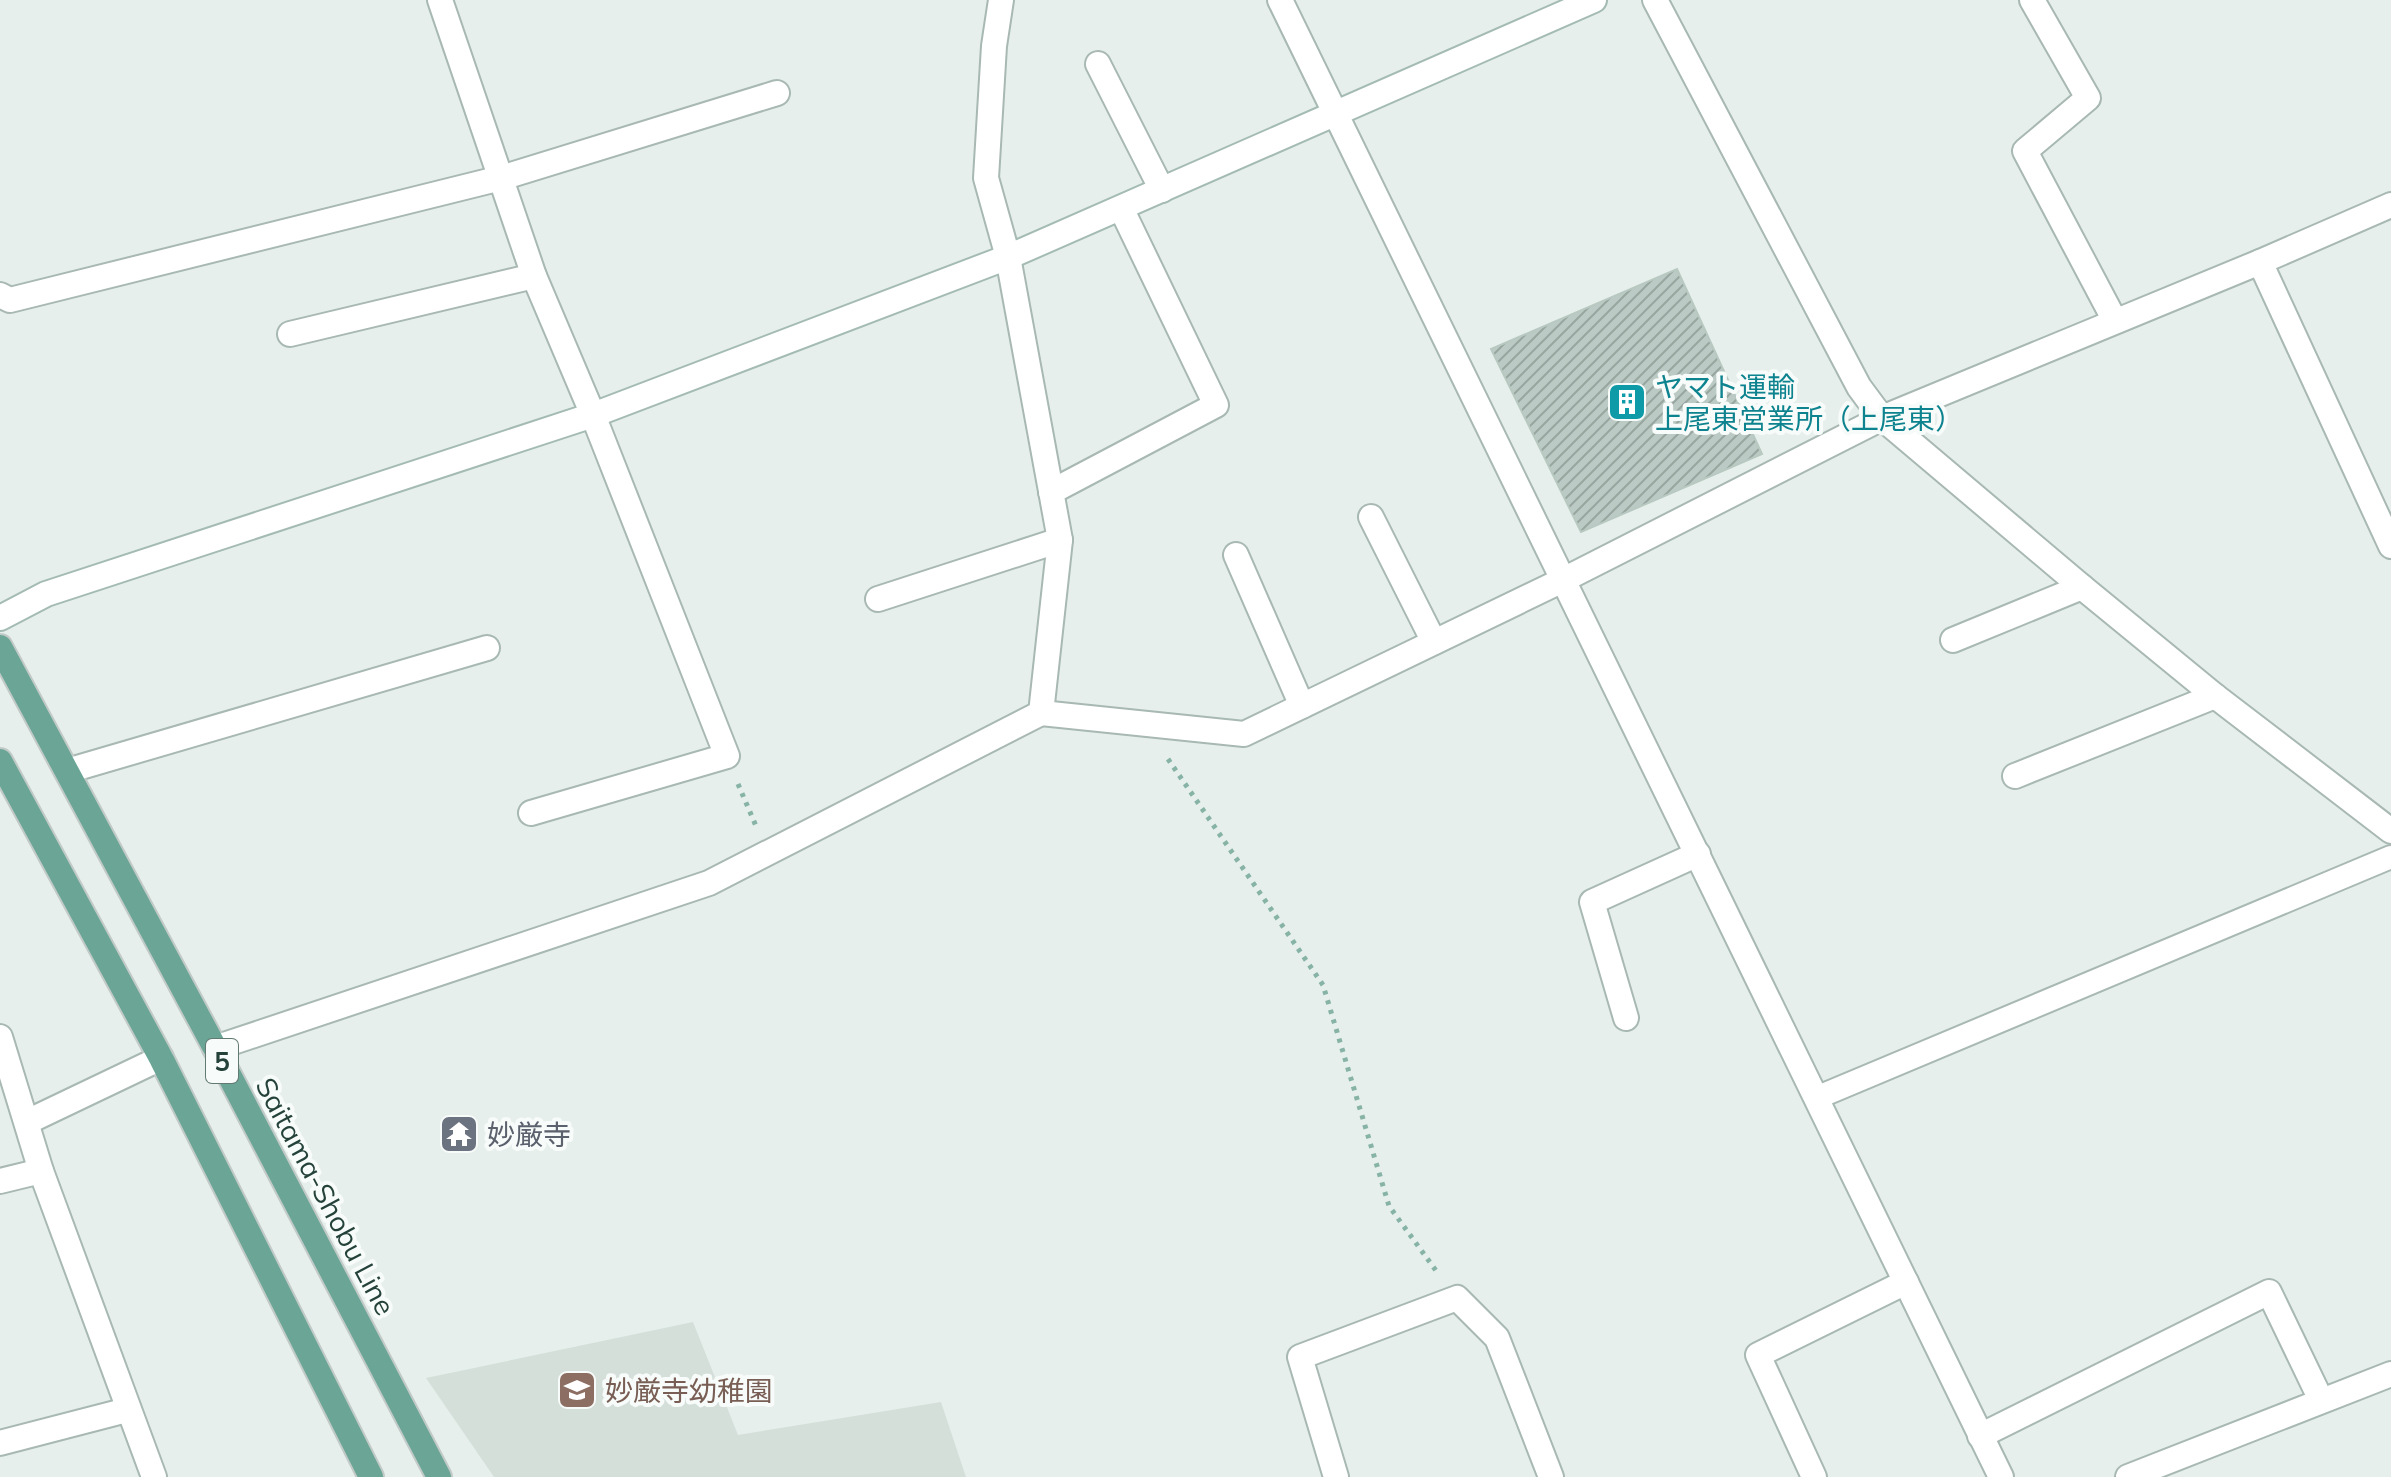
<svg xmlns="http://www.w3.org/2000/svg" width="2391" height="1477" font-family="Mulish,'Noto Sans JP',sans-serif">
<defs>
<pattern id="building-hatch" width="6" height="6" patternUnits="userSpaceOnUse" patternTransform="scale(2)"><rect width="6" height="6" fill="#bbcac4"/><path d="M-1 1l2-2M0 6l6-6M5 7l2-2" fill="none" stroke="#98a6a0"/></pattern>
</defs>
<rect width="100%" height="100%" fill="#e6efeb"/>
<!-- built -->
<polygon fill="#d4dfda" points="693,1322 738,1435 941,1402 966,1477 494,1477 426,1378"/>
<!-- building -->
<polygon fill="url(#building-hatch)" stroke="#b8c9c2" stroke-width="2" points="1677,269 1762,454 1581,532 1491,349"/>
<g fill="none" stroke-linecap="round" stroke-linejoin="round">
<defs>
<polyline id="lane" points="1816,1098 2391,857"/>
<g id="street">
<polyline points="440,0 534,276 593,415 727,756 531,813"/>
<polyline points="1280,0 2001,1477"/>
<polyline points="1655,0 1859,387 1882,418 2082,587 2215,696 2391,831"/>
<polyline points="2032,0 2088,98 2025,151 2115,321"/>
<polyline points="1098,64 1162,190"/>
<polyline points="2260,262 2391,546"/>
<polyline points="0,295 10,300 501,178 777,93"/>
<polyline points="290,334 534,276"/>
<polyline points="1051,492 1216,405 1121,208"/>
<polyline points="1371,517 1434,642"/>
<polyline points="1236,555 1302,706"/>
<polyline points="878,599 1060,540"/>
<polyline points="1953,640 2082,587"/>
<polyline points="1041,713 1244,734 1565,579 1882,418 2260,262 2391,205"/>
<polyline points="67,771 487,648"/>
<polyline points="2015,776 2215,696"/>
<polyline points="1626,1018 1592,902 1698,854"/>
<polyline points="0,1037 41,1171 154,1477"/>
<polyline points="215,1048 709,883 1041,713 1060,540 1008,257 986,178 994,46 1001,0"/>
<polyline points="27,1122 161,1058"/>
<polyline points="0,1181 41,1171"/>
<polyline points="1980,1436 2269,1292 2321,1400"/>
<polyline points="0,1443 127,1410"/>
<polyline points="1336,1477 1300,1357 1457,1298 1497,1338 1551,1477"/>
<polyline points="1814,1477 1758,1355 1906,1282"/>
<polyline points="2128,1477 2391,1374"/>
</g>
<polyline id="secondary" points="0,618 46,594 593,415 1008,257 1594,0"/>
<g id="primary">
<polyline points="0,647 215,1048 439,1477"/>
<polyline points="0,761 161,1058 371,1477"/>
</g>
</defs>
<!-- lane casing -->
<use href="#lane" stroke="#a8b8b2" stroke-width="26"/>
<!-- street casing -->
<use href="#street" stroke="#a8b8b2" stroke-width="28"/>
<!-- secondary casing -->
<use href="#secondary" stroke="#a4bbb3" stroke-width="28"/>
<!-- primary casing -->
<use href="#primary" stroke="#c2cac8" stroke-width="28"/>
<!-- path -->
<g stroke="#86b3a5" stroke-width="5" stroke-dasharray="4 6" stroke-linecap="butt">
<polyline points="1168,759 1323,985 1389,1206 1437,1272"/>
<polyline points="738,784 756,826"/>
</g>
<!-- lane -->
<use href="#lane" stroke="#fff" stroke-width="22"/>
<!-- street -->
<use href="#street" stroke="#fff" stroke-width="24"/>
<!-- secondary -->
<use href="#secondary" stroke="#fff" stroke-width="24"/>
<!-- primary -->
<use href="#primary" stroke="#6aa596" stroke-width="24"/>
</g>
<!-- icons -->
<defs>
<symbol id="building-square" viewBox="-11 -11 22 22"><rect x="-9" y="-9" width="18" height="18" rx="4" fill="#0f9aa8" stroke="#f7fbf9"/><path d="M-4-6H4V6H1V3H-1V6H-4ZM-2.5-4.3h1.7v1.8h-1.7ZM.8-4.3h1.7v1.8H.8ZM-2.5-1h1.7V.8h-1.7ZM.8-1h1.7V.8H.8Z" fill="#fff"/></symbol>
<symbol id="temple-square" viewBox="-11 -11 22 22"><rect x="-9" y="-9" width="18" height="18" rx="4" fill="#6b7280" stroke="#f7fbf9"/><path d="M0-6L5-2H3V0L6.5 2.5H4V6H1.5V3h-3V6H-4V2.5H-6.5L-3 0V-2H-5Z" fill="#fff"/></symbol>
<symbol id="school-square" viewBox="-11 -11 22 22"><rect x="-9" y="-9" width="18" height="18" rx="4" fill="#8d6e63" stroke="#f7fbf9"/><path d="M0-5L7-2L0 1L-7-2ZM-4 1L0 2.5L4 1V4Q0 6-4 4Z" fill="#fff"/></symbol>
</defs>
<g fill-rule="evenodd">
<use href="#building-square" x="1605" y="380" width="44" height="44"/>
<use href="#temple-square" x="437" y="1112" width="44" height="44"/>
<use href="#school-square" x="555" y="1368" width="44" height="44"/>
</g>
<g text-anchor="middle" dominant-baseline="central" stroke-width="8" stroke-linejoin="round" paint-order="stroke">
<!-- shield labels -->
<rect fill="#f7fbf9" stroke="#637a73" stroke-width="2" x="206" y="1039" width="32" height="44" rx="6"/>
<g font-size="26" font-weight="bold" fill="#24423a">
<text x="222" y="1061">5</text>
</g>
<!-- culture labels -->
<g font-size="28" fill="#0d838f" stroke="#f7fbf9" text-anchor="start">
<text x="1655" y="386">ヤマト運輸<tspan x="1655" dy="32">上尾東営業所（上尾東）</tspan></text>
</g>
<!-- worship labels -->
<g font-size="28" fill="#5b616d" stroke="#f7fbf9" text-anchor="start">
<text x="487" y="1134">妙厳寺</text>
</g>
<!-- street labels -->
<g font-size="28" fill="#24423a" stroke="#f7fbf9">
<text transform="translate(326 1196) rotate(62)">Saitama-Shobu Line</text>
</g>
<!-- education labels -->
<g font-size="28" fill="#785e54" stroke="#f7fbf9" text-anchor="start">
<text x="605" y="1390">妙厳寺幼稚園</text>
</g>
</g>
</svg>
